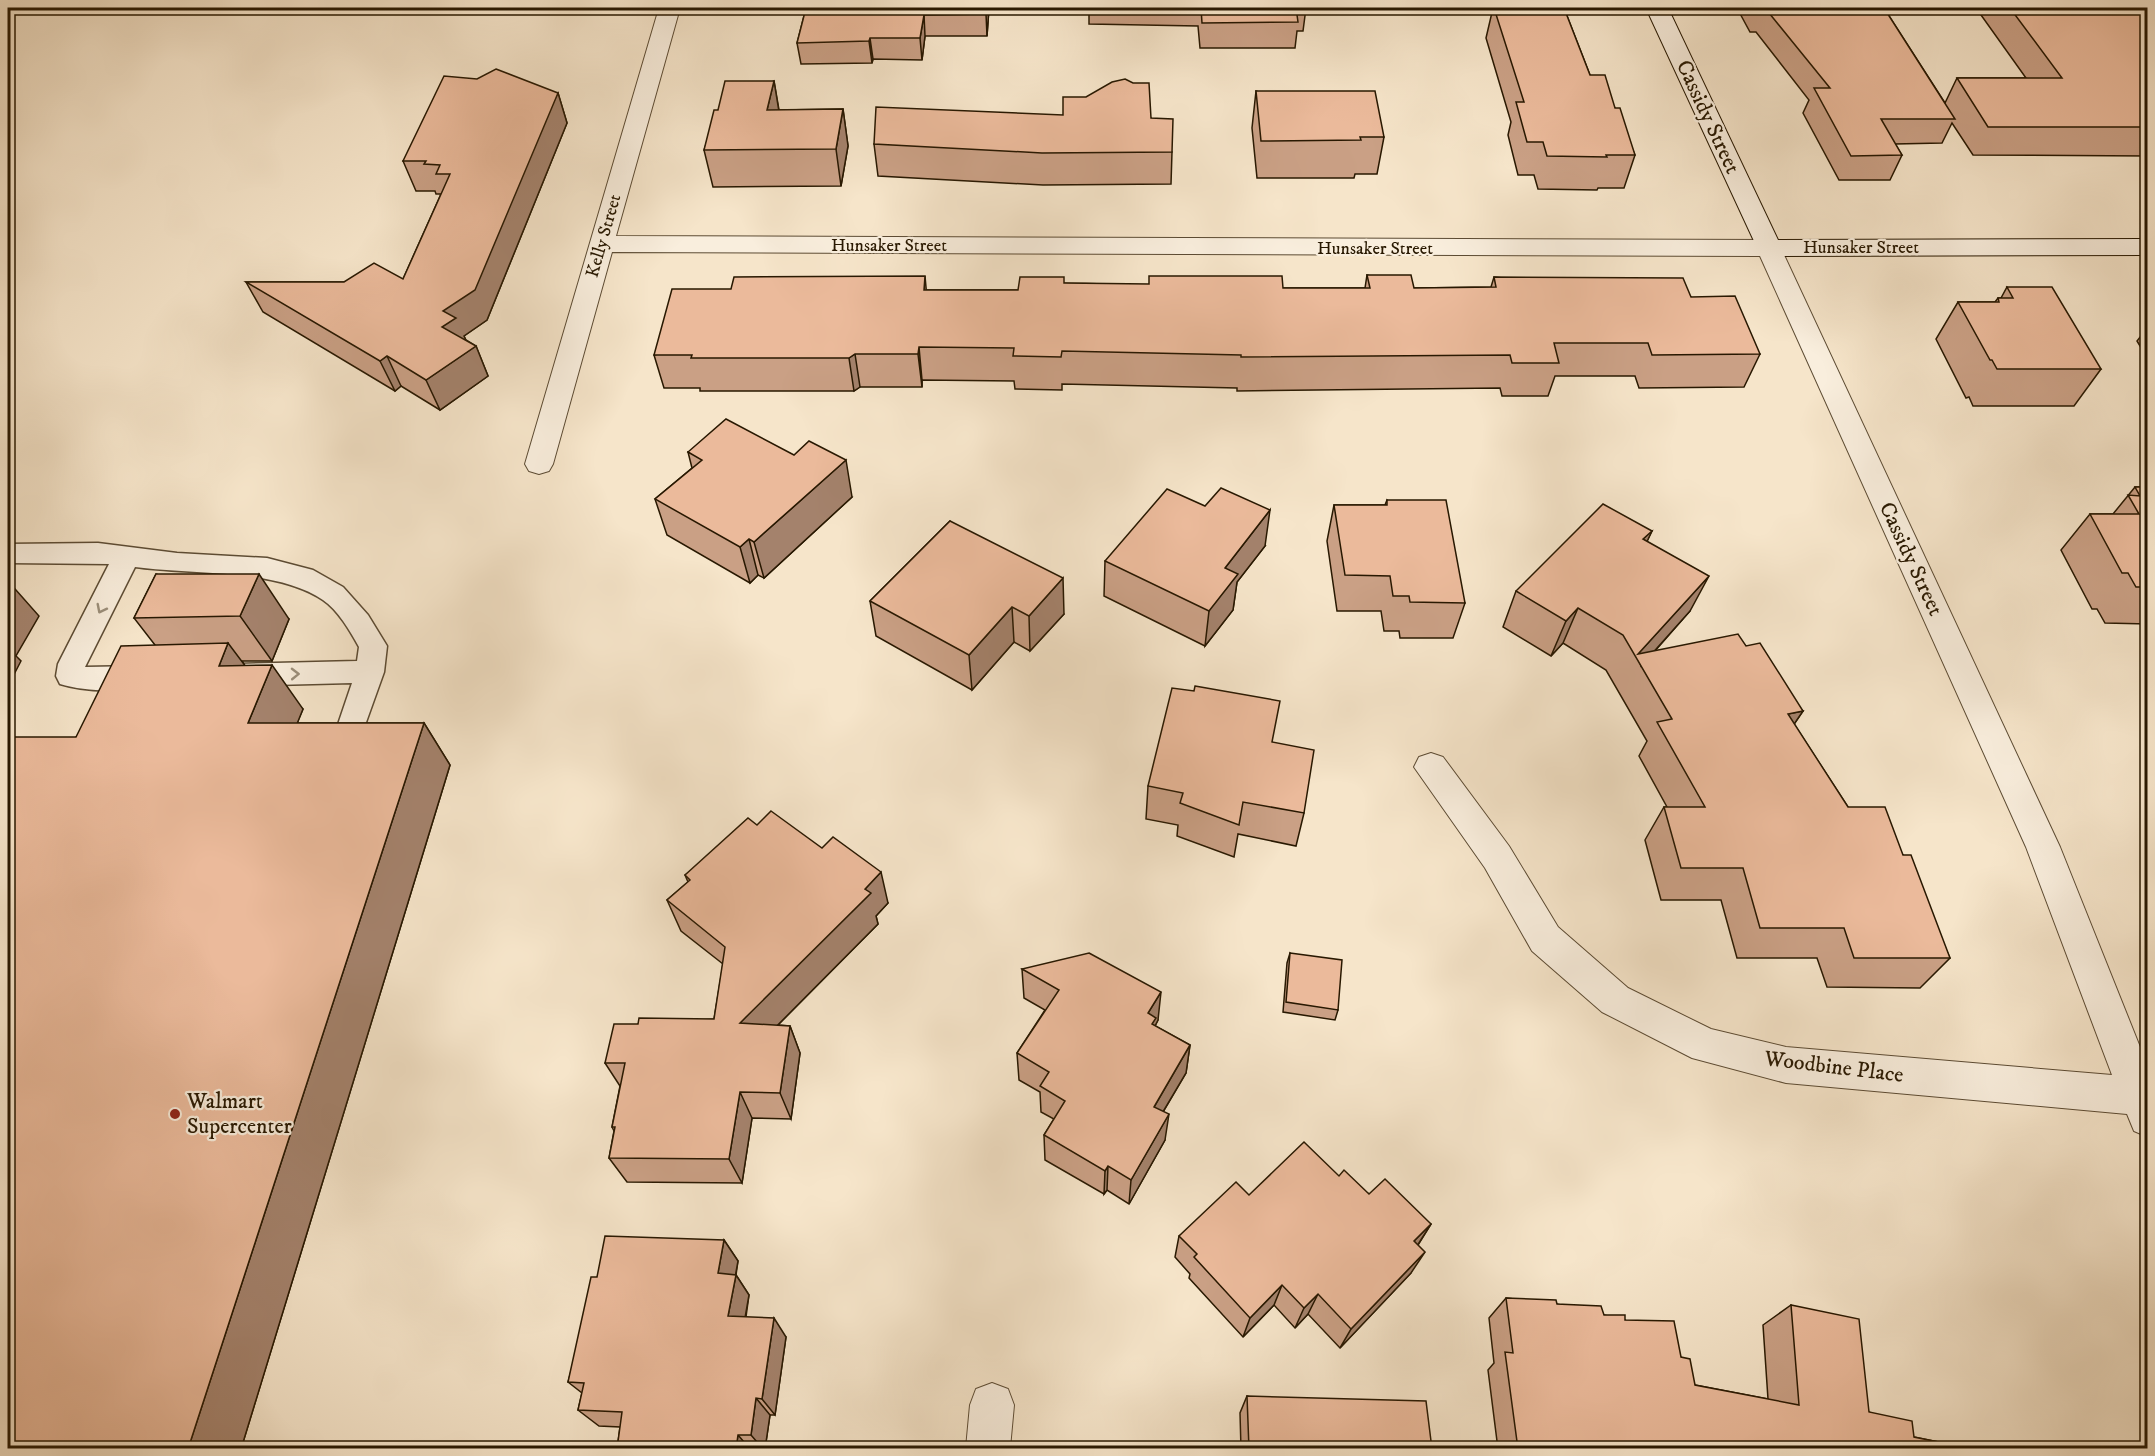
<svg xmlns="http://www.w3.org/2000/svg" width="2155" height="1456" font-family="'IM FELL DW Pica',serif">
<rect width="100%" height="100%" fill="#f6e5ca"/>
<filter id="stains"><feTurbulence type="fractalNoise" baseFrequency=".00333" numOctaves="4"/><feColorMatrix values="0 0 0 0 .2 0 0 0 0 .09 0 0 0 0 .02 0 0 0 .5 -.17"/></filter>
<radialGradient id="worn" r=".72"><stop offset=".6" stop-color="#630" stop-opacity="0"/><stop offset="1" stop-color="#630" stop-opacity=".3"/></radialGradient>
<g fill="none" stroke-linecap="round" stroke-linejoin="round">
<defs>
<path id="lane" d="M98 543 177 553 267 558 313 570 343 587 368 615 387 646 384 672 355 753 345 757 335 753 331 745 352 683 239 686 229 683 225 675 229 667 239 664 357 661 359 647C350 631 338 610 323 600 276 568 191 575 135 567L85 667 142 666 152 669 156 677 152 685C126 693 86 692 60 684L56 676 58 664 109 564 8 563V544Z"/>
<g id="street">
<polygon points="659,8 680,8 616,236 1769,240 1778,242 2060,847 2148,1067 2148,1137 2134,1131 2127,1114 1786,1083 1692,1058 1602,1012 1532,951 1485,868 1414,767 1419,757 1431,753 1443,757 1509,846 1558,927 1628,988 1711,1029 1786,1047 2112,1075 2026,847 1760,256 612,252 553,464 549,471 539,474 529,471 525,464"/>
<polygon points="992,1383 1008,1389 1014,1405 1010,1448 966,1448 970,1405 976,1389"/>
</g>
<polygon id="secondary" points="1646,8 1668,8 1778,240 2148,239 2148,255 1769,256 1760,254"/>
</defs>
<!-- lane casing -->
<use href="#lane" stroke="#5c4b33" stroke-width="3"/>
<!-- street casing -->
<use href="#street" stroke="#5c4b33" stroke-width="2"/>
<!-- secondary casing -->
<use href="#secondary" stroke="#281801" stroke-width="2"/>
<!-- lane -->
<use href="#lane" fill="#f9eedd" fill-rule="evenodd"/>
<!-- street -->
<use href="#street" fill="#f9eedd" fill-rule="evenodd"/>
<!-- secondary -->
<use href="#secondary" fill="#f9eedd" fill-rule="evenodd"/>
</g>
<!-- wall -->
<g fill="#caa085" stroke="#281801" stroke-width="1.5">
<polygon points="806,8 989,8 987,36 925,36 922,60 873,59 872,63 801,64 797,43"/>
<polygon points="1089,8 1306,8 1303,31 1297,31 1295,48 1200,48 1198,26 1089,24"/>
<polygon points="1493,8 1564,8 1590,75 1615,108 1635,155 1624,188 1598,188 1597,190 1538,189 1534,175 1518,175 1508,135 1511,122 1486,38"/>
<polygon points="1737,8 1884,8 1945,103 1957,78 2026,78 1976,8 2148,8 2148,156 1973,155 1952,123 1942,143 1895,144 1902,155 1890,180 1839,180 1803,113 1809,100 1756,32 1750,32"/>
<polygon points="774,81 779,110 843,109 848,146 841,186 713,187 704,150 718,110"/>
<polygon points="1256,91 1384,137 1377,174 1355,174 1354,178 1257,178 1252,128"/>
<polygon points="558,93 567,123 487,320 464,336 466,340 476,346 488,376 440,410 401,386 395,391 263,312 246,282 344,282 403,279 441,194 436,194 435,191 416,191 403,161"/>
<polygon points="1151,118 1172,152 1171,184 1043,185 878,176 874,144"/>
<polygon points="1367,275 1414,288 1491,287 1494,277 1691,297 1760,354 1744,387 1639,388 1635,376 1555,376 1548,396 1502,396 1500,388 1237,391 1237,388 1062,384 1062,390 1015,389 1014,381 922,380 922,387 860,387 854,391 700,391 700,388 664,388 654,355 927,290 1018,290 1064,283 1283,288 1365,288"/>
<polygon points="2007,287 2101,369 2074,406 1973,406 1969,397 1966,398 1936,339 1958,302 1995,302 1998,298 2001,298"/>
<polygon points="2148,327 2148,359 2137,341"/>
<polygon points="688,452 852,497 764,578 758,575 750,583 667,535 655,499 692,468"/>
<polygon points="2135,487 2148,487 2148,624 2105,623 2097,609 2092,609 2061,550 2090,514 2113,514"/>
<polygon points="1387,500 1465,603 1453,638 1400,638 1399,631 1384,631 1381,611 1337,611 1327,541 1334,505 1385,505"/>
<polygon points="950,521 1064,614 1030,651 1014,642 972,690 876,636 870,601"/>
<polygon points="1652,531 1647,541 1690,611 1655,651 1746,646 1803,711 1794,724 1848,807 1903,855 1950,958 1920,988 1827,987 1817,958 1737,958 1721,900 1661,900 1645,840 1664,807 1667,807 1639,756 1647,741 1606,670 1563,643 1551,656 1503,627 1516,591"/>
<polygon points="1265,546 1237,582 1233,610 1205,646 1104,596 1105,561"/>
<polygon points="156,574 289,619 272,661 242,661 245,666 303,709 297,723 424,723 450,765 241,1449 8,1449 76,737 155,645 134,618"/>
<polygon points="1272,742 1304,813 1296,846 1238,834 1234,857 1177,836 1178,825 1146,819 1148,786"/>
<polygon points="757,825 888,903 876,916 878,924 778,1025 790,1026 800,1053 791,1119 752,1118 742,1183 627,1182 609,1158 614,1131 612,1127 620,1086 605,1063 638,1024 714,1019 723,964 681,931 667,900 688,882 685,875"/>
<polygon points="1290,953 1338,1010 1335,1020 1283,1012 1287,963"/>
<polygon points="1022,969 1158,1020 1155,1026 1190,1045 1186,1073 1163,1112 1165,1140 1129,1204 1107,1190 1104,1194 1045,1160 1044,1135 1054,1119 1041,1112 1040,1092 1019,1080 1017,1053 1045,1010 1024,998"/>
<polygon points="1339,1176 1369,1194 1431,1224 1418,1245 1411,1273 1340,1348 1308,1314 1295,1328 1274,1305 1243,1337 1189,1278 1190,1274 1175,1257 1179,1236 1249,1195"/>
<polygon points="724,1240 738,1261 736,1275 749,1295 746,1317 786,1337 775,1415 770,1415 765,1449 617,1449 620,1427 599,1426 578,1410 582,1393 568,1382 597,1277"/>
<polygon points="1506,1298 1557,1304 1625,1320 1681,1357 1695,1385 1768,1399 1763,1325 1791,1305 1869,1412 1914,1437 1973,1449 1498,1449 1488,1370 1494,1363 1489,1318"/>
<polygon points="1247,1396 1432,1449 1241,1449 1240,1413"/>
</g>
<!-- shaded-wall -->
<g fill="#a4826c" stroke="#281801" stroke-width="1.5">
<polygon points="986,8 989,8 987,36 986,14"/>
<polygon points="924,15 925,36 922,60 920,38"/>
<polygon points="870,38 873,59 872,63 869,41"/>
<polygon points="774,81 780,118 767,110"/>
<polygon points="558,93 567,123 487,320 464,336 469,348 442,327 443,311"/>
<polygon points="843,109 848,146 841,186 836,149"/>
<polygon points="925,276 928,309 924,290"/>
<polygon points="476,346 488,376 440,410 426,380"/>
<polygon points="919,347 922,380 922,387 918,354"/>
<polygon points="855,354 860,387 854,391 849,358"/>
<polygon points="387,356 401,386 395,391 380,361"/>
<polygon points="846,460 852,497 764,578 754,542"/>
<polygon points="1270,510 1265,546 1237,582 1233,610 1205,646 1209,611 1225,568"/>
<polygon points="1652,531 1635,567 1643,539"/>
<polygon points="749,539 758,575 750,583 740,547"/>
<polygon points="259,574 289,619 272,661 240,616"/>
<polygon points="1709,576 1690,611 1641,666 1638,654"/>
<polygon points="1063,578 1064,614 1030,651 1029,616"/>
<polygon points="8,581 39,616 16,656 21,661 8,686"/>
<polygon points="1012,607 1014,642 972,690 969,655"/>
<polygon points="1578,608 1563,643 1551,656 1566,621"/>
<polygon points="228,643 261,687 219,666"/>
<polygon points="272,665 303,709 280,766 248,723"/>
<polygon points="1803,711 1780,745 1788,714"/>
<polygon points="424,723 450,765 241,1449 188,1449"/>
<polygon points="881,872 888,903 876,916 878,924 752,1051 740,1023"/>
<polygon points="1161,992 1158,1020 1155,1026 1153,1046 1148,1013"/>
<polygon points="790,1026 800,1053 791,1119 780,1093"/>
<polygon points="1190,1045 1186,1073 1151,1132 1154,1107"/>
<polygon points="740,1092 752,1118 742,1183 729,1159"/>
<polygon points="1169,1114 1165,1140 1129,1204 1131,1180"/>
<polygon points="1108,1166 1107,1190 1104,1194 1105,1171"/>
<polygon points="1431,1224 1417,1246 1414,1241"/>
<polygon points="724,1240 738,1261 732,1294 718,1273"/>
<polygon points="1425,1252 1411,1273 1340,1348 1351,1329"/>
<polygon points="736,1275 749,1295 742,1335 728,1316"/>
<polygon points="1282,1285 1274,1305 1243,1337 1250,1318"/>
<polygon points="1318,1294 1308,1314 1295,1328 1304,1308"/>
<polygon points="774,1318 786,1337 775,1415 762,1399"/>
<polygon points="756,1398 770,1415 765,1449 763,1449 751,1435"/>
<polygon points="738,1435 750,1449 736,1449"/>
</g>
<!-- building -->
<g fill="#ebba9b" stroke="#281801" stroke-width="1.5">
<polygon points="806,8 986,8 986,14 924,15 920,38 870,38 869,41 797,43"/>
<polygon points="1201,8 1296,8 1298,22 1202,23"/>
<polygon points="1494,8 1564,8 1590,75 1605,75 1615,108 1620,108 1635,155 1606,155 1607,157 1547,156 1543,142 1527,142 1516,102 1524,102"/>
<polygon points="1759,8 1884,8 1955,119 1881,119 1902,155 1851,156 1814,88 1830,88 1765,8"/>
<polygon points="2010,8 2148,8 2148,127 1988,127 1957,78 2062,78"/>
<polygon points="496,69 558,93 475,290 443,311 456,318 442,327 476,346 426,380 387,356 380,361 246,282 344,282 374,263 403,279 450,174 436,174 440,165 424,164 426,161 403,161 444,76 477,79"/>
<polygon points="1125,79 1133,83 1149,83 1151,118 1173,119 1172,152 1042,153 874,144 876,107 1063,115 1063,97 1086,97 1112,82"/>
<polygon points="725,81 774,81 767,110 843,109 836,149 704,150 714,110 718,110"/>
<polygon points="1256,91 1375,91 1384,137 1360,137 1361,140 1261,141"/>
<polygon points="1367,275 1411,275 1414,288 1496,287 1494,277 1683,278 1691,297 1735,296 1760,354 1652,355 1648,343 1554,343 1559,363 1512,363 1510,355 1241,357 1241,355 1062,351 1061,357 1013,356 1014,348 919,347 918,354 855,354 849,358 691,358 692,355 654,355 672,289 731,289 734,277 925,276 924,290 1018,290 1020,277 1064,277 1064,283 1149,284 1149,276 1282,276 1283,288 1370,288"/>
<polygon points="2007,287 2052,287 2101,369 1997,369 1992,360 1990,360 1958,302 1999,302 1998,298 2013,298"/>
<polygon points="726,419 794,455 809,441 846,460 754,542 749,539 740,547 655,499 702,460 688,452"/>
<polygon points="2135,487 2148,487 2148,587 2136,587 2128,573 2122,573 2090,514 2139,514 2128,495 2140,496"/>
<polygon points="1221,488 1270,510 1225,568 1238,574 1209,611 1105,561 1167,489 1205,506"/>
<polygon points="1387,500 1446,500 1465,603 1410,602 1409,596 1393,596 1390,576 1345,575 1334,505 1387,505"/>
<polygon points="1603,504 1652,531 1643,539 1709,576 1638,654 1738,634 1746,646 1760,643 1803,711 1788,714 1848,807 1885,807 1903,855 1911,855 1950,958 1854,958 1844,928 1760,928 1743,868 1681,868 1664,807 1705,807 1657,722 1672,719 1623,635 1578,608 1566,621 1516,591"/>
<polygon points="950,521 1063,578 1029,616 1012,607 969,655 870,601"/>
<polygon points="156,574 259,574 240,616 134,618"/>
<polygon points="228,643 219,666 272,665 248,723 424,723 188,1449 8,1449 8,737 76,737 121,646"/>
<polygon points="1195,686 1280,701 1272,742 1314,750 1304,813 1243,802 1239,825 1180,803 1183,793 1148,786 1172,688 1194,691"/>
<polygon points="771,811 822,848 833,837 881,872 865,889 871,893 740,1023 790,1026 780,1093 740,1092 729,1159 609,1158 615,1127 612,1127 625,1063 605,1063 614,1024 638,1024 639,1018 714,1019 725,947 667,900 690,880 685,875 748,818 757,825"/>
<polygon points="1089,953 1161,992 1148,1013 1156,1018 1152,1024 1190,1045 1154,1107 1169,1114 1131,1180 1108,1166 1105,1171 1044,1135 1065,1101 1040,1086 1049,1072 1017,1053 1059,990 1022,969"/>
<polygon points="1290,953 1342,960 1338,1010 1286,1002"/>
<polygon points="1304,1142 1339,1176 1344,1170 1369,1194 1385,1179 1431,1224 1414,1241 1425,1252 1351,1329 1318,1294 1304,1308 1282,1285 1250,1318 1194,1257 1197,1254 1179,1236 1236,1182 1249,1195"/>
<polygon points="605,1236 724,1240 718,1273 736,1275 728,1316 774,1318 762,1399 756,1398 751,1435 738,1435 736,1449 617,1449 622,1412 578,1410 584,1383 568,1382 591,1277 597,1277"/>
<polygon points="1506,1298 1556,1300 1557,1304 1601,1306 1604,1315 1625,1315 1625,1320 1674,1321 1681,1357 1690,1359 1695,1385 1799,1405 1791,1305 1859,1319 1869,1412 1912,1421 1914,1437 1973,1449 1518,1449 1505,1352 1513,1353"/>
<polygon points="1247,1396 1426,1401 1432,1449 1249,1449"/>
</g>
<!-- one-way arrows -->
<defs><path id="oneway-chevron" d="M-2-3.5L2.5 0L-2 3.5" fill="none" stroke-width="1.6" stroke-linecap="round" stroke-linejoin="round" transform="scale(1.5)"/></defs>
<g stroke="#9b8e7a">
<use href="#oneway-chevron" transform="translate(101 609) rotate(117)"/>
<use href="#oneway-chevron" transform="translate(295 674) rotate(-1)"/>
</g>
<!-- markers -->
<circle fill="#8f2418" stroke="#f9eedd" stroke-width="2" cx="175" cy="1114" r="6"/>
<g text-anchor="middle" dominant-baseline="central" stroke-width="4.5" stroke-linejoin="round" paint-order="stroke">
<!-- far-street labels -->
<g font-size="18" fill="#281801" stroke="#f9eedd">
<text transform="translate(604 236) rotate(-74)">Kelly Street</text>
<text x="889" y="246">Hunsaker Street</text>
<text x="1861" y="248">Hunsaker Street</text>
<text x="1375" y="249">Hunsaker Street</text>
</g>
<!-- street labels -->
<g font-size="22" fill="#281801" stroke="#f9eedd">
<text transform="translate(1708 117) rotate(65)">Cassidy Street</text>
<text transform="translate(1911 559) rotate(65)">Cassidy Street</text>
<text transform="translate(1834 1067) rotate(7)">Woodbine Place</text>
</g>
<!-- poi labels -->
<g font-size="22" fill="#281801" stroke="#f9eedd" text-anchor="start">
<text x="187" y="1101">Walmart<tspan x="187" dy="25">Supercenter</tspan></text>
</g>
</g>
<!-- margin -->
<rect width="2155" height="1456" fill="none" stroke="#f6e5ca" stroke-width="30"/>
<rect x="9" y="9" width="2137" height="1438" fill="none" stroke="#281801" stroke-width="3"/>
<rect x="15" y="15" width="2125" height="1426" fill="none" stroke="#281801" stroke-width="1.5"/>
<rect width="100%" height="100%" filter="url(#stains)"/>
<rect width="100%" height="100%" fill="url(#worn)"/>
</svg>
